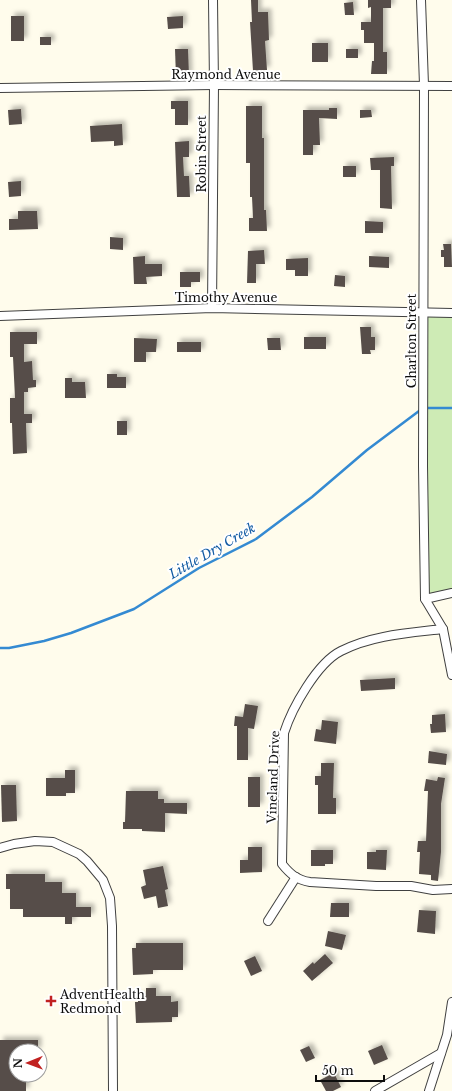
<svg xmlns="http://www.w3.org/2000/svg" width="452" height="1091" font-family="'Libre Baskerville',serif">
<defs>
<filter id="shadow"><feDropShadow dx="3.5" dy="-3.5" stdDeviation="2" flood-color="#0004"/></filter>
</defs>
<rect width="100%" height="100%" fill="#fffcec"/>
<!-- green -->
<polygon fill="#ceebb5" points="423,313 452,313 452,593 425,599"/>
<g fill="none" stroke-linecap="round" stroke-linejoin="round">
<!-- stream -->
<polyline stroke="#348ad2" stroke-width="2.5" points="0,648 9,648 44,641 71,633 134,609 199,568 256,539 312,497 367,450 423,408 452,408"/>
</g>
<!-- building -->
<g fill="#564e49" filter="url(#shadow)">
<polygon points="251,0 258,0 258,12 268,12 269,40 265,41 267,70 253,71 250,22 252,22"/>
<polygon points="368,0 391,0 391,8 383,8 383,52 387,52 387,74 371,74 372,61 374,61 374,43 364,43 364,30 361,30 361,22 371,22 371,7 368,8"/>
<polygon points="353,2 354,15 345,15 344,3"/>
<rect x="11" y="16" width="13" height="25"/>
<polygon points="183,16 183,28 168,29 167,17"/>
<rect x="40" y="37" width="11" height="8"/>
<rect x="312" y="43" width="16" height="19"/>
<polygon points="175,49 188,49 189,76 176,77"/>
<rect x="346" y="49" width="12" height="9"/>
<polygon points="171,101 188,101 188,125 175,125 175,109 171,109"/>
<polygon points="246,106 262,106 262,138 264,138 264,210 266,210 267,231 249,231 249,218 253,218 252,197 250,197 250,163 246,163"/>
<polygon points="329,108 337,108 337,119 319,118 320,145 313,145 313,155 303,155 303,110 329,110"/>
<polygon points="21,109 22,124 9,125 8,110"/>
<polygon points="360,110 371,110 372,117 360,118"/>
<polygon points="122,124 123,145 114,146 114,141 91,142 90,126"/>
<polygon points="189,141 189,157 183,157 184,176 189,176 190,197 177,197 175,142"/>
<polygon points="394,157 394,166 391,166 392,209 380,208 380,170 371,170 370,158"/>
<rect x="343" y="166" width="13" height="11"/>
<polygon points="21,181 21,196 9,197 8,182"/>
<polygon points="18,211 37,211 38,229 9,230 9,219 18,219"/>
<polygon points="365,221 383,222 383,233 365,233"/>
<polygon points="110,237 123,238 123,250 110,249"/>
<polygon points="443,244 451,244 452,267 444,267 444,257 441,257 441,250 444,250"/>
<polygon points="264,250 265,264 256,264 256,283 247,283 248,251"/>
<polygon points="145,256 145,264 162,264 162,276 146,277 147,284 134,284 133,257"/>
<polygon points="369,256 389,257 389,268 369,267"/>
<polygon points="308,258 308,276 295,276 295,270 286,270 286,259"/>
<polygon points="180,272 200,272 200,282 191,282 191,287 180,287"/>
<polygon points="335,275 345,276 345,287 334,286"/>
<polygon points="360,327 371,327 371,337 375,337 375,350 370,350 371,354 362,354"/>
<polygon points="10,332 37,332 37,344 24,344 24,362 32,361 33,380 36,380 36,387 28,388 28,392 24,392 24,414 32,414 32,423 26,423 27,453 13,454 12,423 10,423 10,398 15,398 13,357 10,357"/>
<rect x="304" y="337" width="22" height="12"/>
<polygon points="134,338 157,339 156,352 146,352 146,362 134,362"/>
<polygon points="267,338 280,338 281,350 268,350"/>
<rect x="177" y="342" width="24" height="10"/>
<polygon points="107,374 117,374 117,377 126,377 126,388 107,388"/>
<polygon points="65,378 72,378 72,382 85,382 86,398 65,398"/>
<rect x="117" y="421" width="10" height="14"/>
<polygon points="395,678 395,689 361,691 360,680"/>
<polygon points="245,704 258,706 254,729 248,728 248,760 237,760 237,726 234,726 235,716 243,717"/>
<polygon points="445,714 446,732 431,733 430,724 432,724 432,715"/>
<polygon points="322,720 338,722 336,744 314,741 316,729 321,730"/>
<polygon points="429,751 447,754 446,765 428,763"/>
<polygon points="321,763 334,763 333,798 336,798 336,814 318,814 318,785 315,785 315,776 321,776"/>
<polygon points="65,770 75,770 75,793 66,793 66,796 46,796 46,778 65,778"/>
<rect x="248" y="777" width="12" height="30"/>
<polygon points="438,777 445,778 441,804 441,852 438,881 431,880 431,875 419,874 420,852 417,852 418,841 426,841 428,791 424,791 426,779 437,781"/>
<polygon points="1,785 16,785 17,821 2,822"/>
<polygon points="126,791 158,791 158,799 164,799 164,803 187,803 187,814 165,813 165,832 142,831 142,829 123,829 123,822 125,822"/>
<polygon points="248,847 262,847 262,872 240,873 240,860 248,860"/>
<polygon points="311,850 333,850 333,864 325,864 325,866 311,866"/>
<polygon points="376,850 387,850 386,870 367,869 367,852 376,852"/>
<polygon points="163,866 168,889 165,890 168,906 158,908 156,896 144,899 141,887 146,885 143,870"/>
<polygon points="6,874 45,874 45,882 62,882 62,893 76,893 76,907 91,907 91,917 72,917 72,924 65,924 65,917 23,917 23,909 10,909 10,889 6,889"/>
<polygon points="331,903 349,903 349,917 330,917"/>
<polygon points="419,910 436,911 435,934 417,932"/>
<polygon points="328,931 346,935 342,950 325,946"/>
<polygon points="136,943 183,943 183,970 153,970 153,974 133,975 132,948 136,948"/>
<polygon points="325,954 333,963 312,981 303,971 313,962 314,964"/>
<polygon points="255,956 262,971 251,976 244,961"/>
<polygon points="146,988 156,988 156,996 171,996 171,1002 178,1001 178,1017 172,1017 172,1022 136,1023 135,1002 138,1002 138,996 146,996"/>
<polygon points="0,1040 38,1040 38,1051 16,1051 16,1075 26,1075 26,1091 0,1091"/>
<polygon points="382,1045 388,1059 374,1065 368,1051"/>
<polygon points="309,1046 315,1058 306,1062 300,1050"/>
<polygon points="334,1073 341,1087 333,1091 326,1091 320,1080"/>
</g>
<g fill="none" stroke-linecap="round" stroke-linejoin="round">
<defs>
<g id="street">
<polyline points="421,0 424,85 423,466 425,599 443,629 452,675"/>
<polyline points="0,88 214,85 452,86"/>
<polyline points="212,308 214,85 213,0"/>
<polyline points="0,316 212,308 452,313"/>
<polyline points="425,599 452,593"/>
<path d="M443 629C409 633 372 635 341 651 317 663 292 708 284 733L282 864C290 874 297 880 310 882L376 886H411L433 890 452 889"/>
<polyline points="0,848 14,844 35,841 53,842 79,854 87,861 103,880 110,898 112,926 113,1091"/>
<polyline points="268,921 296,877"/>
<polyline points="375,1091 441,1053"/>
<polyline points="429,1091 447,1035 452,1002"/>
</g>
</defs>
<!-- street casing -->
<use href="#street" stroke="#404040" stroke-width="10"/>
<!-- street -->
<use href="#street" stroke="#fff" stroke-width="8"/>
</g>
<!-- markers -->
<path fill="#c12120" stroke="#fff" stroke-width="1.5" d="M49 995h4v4h4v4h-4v4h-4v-4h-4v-4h4z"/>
<g text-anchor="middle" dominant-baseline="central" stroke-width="4" stroke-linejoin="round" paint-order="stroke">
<!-- street labels -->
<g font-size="12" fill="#0d0d0d" stroke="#fff">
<text x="226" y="74">Raymond Avenue</text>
<text transform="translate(201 154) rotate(-90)">Robin Street</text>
<text x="226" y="297">Timothy Avenue</text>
<text transform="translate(411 341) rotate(-90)">Charlton Street</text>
<text transform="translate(273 777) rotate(-88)">Vineland Drive</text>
</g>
<!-- poi labels -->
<g font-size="12" fill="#0d0d0d" stroke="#fff" text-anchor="start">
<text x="60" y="994">AdventHealth<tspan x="60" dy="14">Redmond</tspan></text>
</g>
<!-- water labels -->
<g font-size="13" font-style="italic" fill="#125ba3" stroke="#fff">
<text transform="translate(212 551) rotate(-30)">Little Dry Creek</text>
</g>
</g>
<!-- north arrow -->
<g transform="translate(28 1063) rotate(269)"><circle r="19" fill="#ffffff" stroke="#9e9e9e"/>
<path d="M0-3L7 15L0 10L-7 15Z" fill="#c12120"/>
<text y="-6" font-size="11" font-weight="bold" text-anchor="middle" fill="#0d0d0d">N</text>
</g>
<!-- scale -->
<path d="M316 1075v6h68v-6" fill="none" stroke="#0d0d0d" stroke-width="2"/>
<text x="322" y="1075" font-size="12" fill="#0d0d0d" stroke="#ffffff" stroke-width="3" paint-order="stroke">50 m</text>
</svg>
